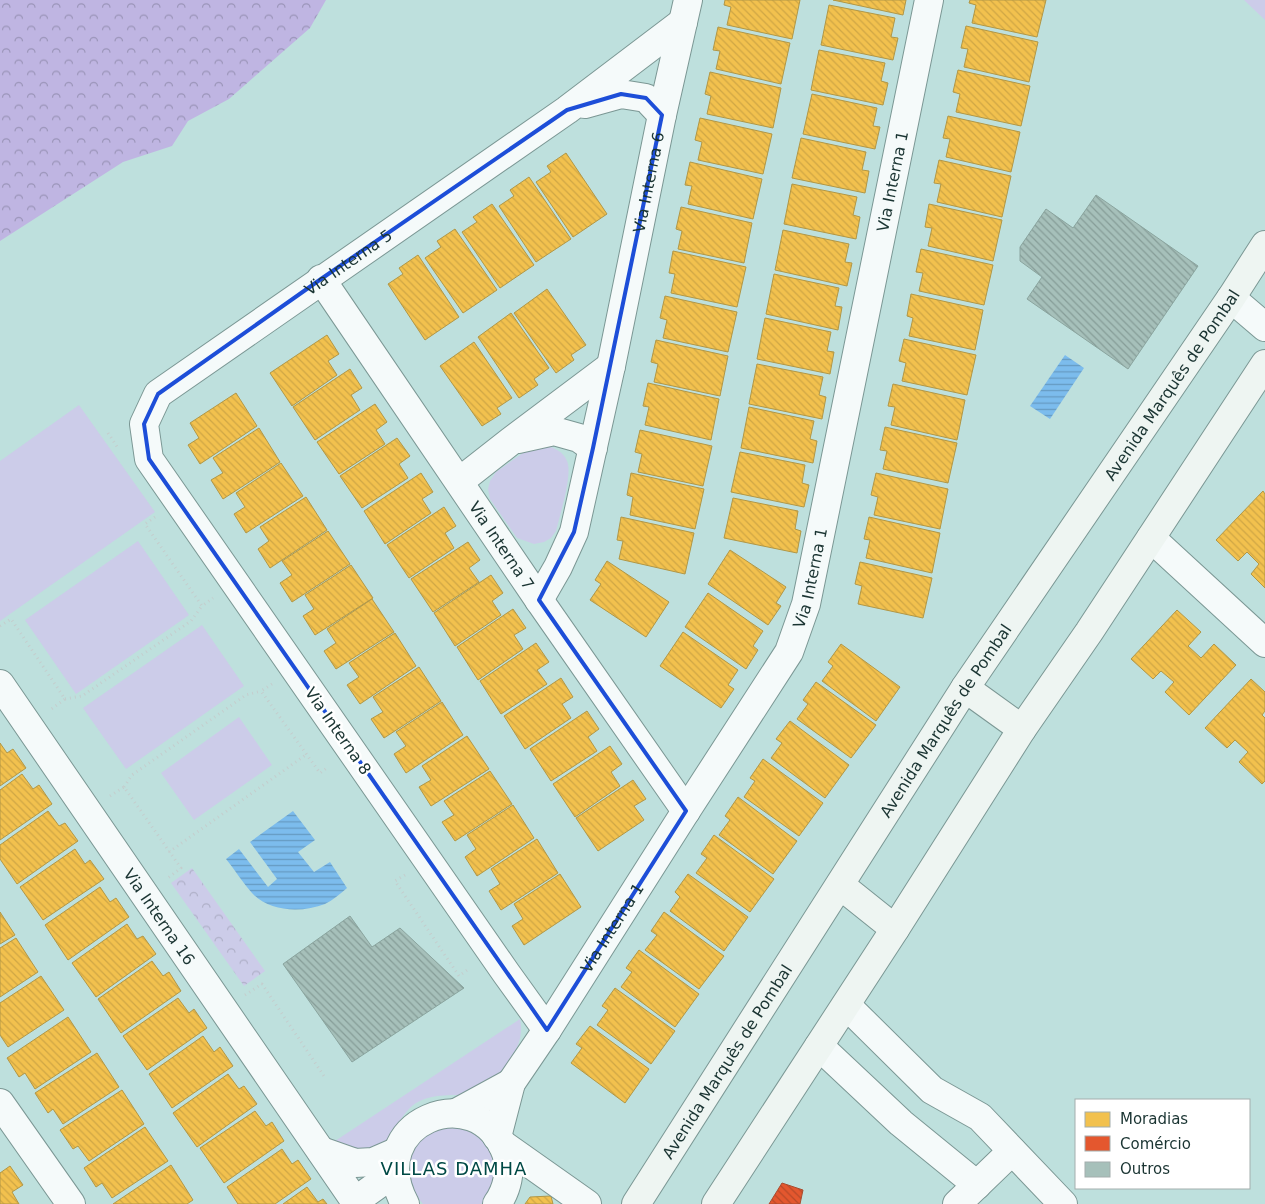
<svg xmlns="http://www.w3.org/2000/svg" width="1265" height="1204" font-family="'DejaVu Sans',sans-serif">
<defs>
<pattern id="forest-crowns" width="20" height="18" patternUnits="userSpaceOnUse" patternTransform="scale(1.25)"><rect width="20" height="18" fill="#bfb5e2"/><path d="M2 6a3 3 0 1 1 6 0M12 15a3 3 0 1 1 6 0" fill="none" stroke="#9a94b8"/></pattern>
<pattern id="park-crowns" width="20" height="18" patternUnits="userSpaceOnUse" patternTransform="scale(1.25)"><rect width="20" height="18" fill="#cccce9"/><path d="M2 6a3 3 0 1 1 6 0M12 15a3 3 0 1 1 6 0" fill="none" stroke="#afb0c8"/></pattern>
<pattern id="water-rules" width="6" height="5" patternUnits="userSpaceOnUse" patternTransform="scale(1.25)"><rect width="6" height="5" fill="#7cbced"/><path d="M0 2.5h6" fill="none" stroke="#659ac1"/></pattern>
<pattern id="homes-back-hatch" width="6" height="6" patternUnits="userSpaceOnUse" patternTransform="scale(1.25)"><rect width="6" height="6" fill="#f2c14e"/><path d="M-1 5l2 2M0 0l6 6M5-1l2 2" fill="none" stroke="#cfa645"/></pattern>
<pattern id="shops-back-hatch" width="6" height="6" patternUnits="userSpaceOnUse" patternTransform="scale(1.25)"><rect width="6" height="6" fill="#e4572e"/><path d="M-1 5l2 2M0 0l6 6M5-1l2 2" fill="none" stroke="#b84928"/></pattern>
<pattern id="building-back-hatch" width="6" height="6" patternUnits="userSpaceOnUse" patternTransform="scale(1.25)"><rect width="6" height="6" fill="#a6c0ba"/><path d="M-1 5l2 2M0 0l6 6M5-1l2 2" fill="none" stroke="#869d98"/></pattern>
</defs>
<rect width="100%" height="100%" fill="#bee0dd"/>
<!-- green -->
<g fill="#cccce9">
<polygon points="1244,0 1265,0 1265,20"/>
<polygon points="79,405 155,512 0,621 0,461"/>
<path d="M545 445C554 448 563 451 567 461 573 474 560 515 556 531L551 538 544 542 534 544 517 538 490 499 488 489 490 481 496 472 533 446Z"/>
<polygon points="138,541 189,615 76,694 25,620"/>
<polygon points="202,625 244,686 126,769 83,708"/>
<polygon points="239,717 272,765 194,820 161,773"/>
<path d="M520 1019C522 1028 521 1037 518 1045 512 1058 493 1088 480 1092 459 1098 437 1091 416 1103 399 1113 386 1154 367 1153 357 1153 346 1149 337 1147L335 1141Z"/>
<polygon points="462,1125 488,1141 498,1168 489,1196 481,1204 423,1204 415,1194 408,1180 411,1150 432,1128"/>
</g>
<!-- forest -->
<polygon fill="url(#forest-crowns)" points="0,0 326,0 310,28 229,99 188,121 172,146 123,162 0,241"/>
<!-- park -->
<polygon fill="url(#park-crowns)" points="192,868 265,971 244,986 171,883"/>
<!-- water -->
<g fill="url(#water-rules)">
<polygon points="1065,355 1084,368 1050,419 1030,406"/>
<path d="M293 811 315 840 298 852 314 872 330 862 347 888C340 894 333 900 325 904 302 913 269 912 252 893 243 883 235 870 226 859L239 849 268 887 277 879 250 842Z"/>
</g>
<!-- homes -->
<g fill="url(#homes-back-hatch)" stroke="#b19746">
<polygon points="725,0 800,0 792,39 727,25 731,7 724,5"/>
<polygon points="833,0 906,0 903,15"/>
<polygon points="970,0 1046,0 1037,37 972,23 976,5 969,3"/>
<polygon points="829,5 895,18 891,37 898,38 893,60 821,45"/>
<polygon points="966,26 1038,42 1029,82 964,67 968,49 961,48"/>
<polygon points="718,27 790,43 781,84 716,69 720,51 713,50"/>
<polygon points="819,50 885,63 881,81 888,83 883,105 811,90"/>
<polygon points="958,70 1030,86 1021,126 956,112 960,94 953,92"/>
<polygon points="710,72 781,88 773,128 707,114 711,96 705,94"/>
<polygon points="812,94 877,108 873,126 880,127 875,149 803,134"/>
<polygon points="948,116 1020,132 1011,172 946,157 950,139 943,138"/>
<polygon points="700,118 772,134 763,174 698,160 702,142 695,140"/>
<polygon points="801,138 866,152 862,170 869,171 865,193 792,178"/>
<polygon points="566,153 607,214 573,237 536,182 551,172 547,166"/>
<polygon points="939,160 1011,176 1002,217 937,202 941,184 934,183"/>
<polygon points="690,162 762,179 753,219 688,204 692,186 685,185"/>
<polygon points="529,177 571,239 536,262 499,206 514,196 510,190"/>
<polygon points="792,184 857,197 853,215 860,217 856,239 784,224"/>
<polygon points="492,204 534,265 500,288 462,232 477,222 473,217"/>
<polygon points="929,204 1002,220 993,261 928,246 932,228 925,227"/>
<polygon points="681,207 752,223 744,263 678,249 682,231 676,229"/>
<polygon points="455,229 497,290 463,313 425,258 441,247 437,241"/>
<polygon points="783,230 849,244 845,262 852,263 847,286 775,270"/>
<polygon points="921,249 993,265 984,305 919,291 923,273 916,272"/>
<polygon points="673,251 746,267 737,307 671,293 675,274 669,273"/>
<polygon points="418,255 459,317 425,340 388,284 403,274 399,268"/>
<polygon points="774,274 839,288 835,306 842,307 838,330 766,314"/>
<polygon points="547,289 586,345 571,355 574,360 556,373 514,313"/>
<polygon points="911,294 983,310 975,350 909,336 913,318 907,316"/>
<polygon points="665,296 737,312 728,352 663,338 667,320 660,318"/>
<polygon points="511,313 549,368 534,379 538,385 519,398 478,337"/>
<polygon points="765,318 831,332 827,351 834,352 830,374 757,359"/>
<polygon points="327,335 339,354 328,361 337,375 292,406 270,373"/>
<polygon points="904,339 976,355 967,395 902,381 906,363 899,361"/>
<polygon points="656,340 728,356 720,396 654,382 658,364 651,362"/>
<polygon points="474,342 512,398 497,408 501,414 482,426 440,366"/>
<polygon points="757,364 823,377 819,395 826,397 822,419 749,404"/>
<polygon points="350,369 362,388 351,395 360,410 315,440 293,407"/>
<polygon points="648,383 719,399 711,440 645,425 649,407 643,406"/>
<polygon points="893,384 965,400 957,440 891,425 895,407 888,406"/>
<polygon points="236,393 257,426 200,464 188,445 199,438 190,423"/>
<polygon points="375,404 387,422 376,430 385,444 339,474 317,442"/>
<polygon points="749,407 814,421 810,439 817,441 813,463 741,448"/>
<polygon points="885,427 957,443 948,483 883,469 887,451 880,450"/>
<polygon points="259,428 280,462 223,499 211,480 223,473 213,458"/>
<polygon points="640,430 712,446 703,486 638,472 642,454 635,452"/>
<polygon points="397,438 410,456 399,464 408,478 362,508 340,476"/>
<polygon points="740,452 805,465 802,483 809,485 804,507 731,492"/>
<polygon points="281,463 303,496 246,533 234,514 245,507 236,493"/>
<polygon points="421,473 433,492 422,499 431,513 385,544 364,511"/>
<polygon points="631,473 704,489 695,529 630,515 633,497 627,495"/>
<polygon points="876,473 948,489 940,529 874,515 878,497 871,495"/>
<polygon points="1263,491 1265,494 1265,588 1251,574 1259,564 1247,552 1238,561 1216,540"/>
<polygon points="306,497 327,530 270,568 258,549 269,541 260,527"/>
<polygon points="733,498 798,511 795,529 801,531 797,553 724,538"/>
<polygon points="444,507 456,526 445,533 454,548 409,578 387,545"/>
<polygon points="621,517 694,533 685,574 619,559 623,541 617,540"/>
<polygon points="869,517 940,533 932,573 866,558 870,540 864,539"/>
<polygon points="328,531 350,564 292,602 280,583 292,575 282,561"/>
<polygon points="468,542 480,560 469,568 479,582 433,612 411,579"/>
<polygon points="730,550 786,587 776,603 781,606 768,625 708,584"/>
<polygon points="607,561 669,602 646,637 590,600 601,584 595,580"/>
<polygon points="860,562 932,578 923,618 858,604 862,586 855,584"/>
<polygon points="351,565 373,598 315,635 303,616 314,609 305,595"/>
<polygon points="491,575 503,593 492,601 501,615 455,646 434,613"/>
<polygon points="708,593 763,631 753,646 758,650 746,669 685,627"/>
<polygon points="372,599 394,632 336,669 324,651 336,643 327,629"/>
<polygon points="513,609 526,628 514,635 523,649 478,680 457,647"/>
<polygon points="1177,610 1201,632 1188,646 1201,658 1214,644 1236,665 1189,715 1165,692 1174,682 1161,671 1153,679 1131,659"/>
<polygon points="683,632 738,670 728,685 734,689 721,708 660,666"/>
<polygon points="395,633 416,666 360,704 347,685 359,677 349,663"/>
<polygon points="536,643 549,662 537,670 547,684 501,714 480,681"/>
<polygon points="841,644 900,687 876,721 822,681 833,666 828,662"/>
<polygon points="419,667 441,701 384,738 371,719 383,712 373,697"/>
<polygon points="561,678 573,697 562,704 571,718 525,749 504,716"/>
<polygon points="1251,679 1265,692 1265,711 1262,715 1265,718 1265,781 1262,784 1239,762 1248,752 1235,740 1227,748 1205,728"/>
<polygon points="816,682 876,725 851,758 797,719 808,704 803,700"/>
<polygon points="442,702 463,735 406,773 394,754 406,746 396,732"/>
<polygon points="587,711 599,729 588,737 597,751 551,781 530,749"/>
<polygon points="790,721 849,765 825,798 771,758 782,743 776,739"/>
<polygon points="467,736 489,769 431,806 419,787 431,780 422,766"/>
<polygon points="0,743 7,753 13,749 26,768 0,786"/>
<polygon points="610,746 622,764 611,772 620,786 575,817 553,784"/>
<polygon points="763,759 823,803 799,836 744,797 755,781 750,778"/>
<polygon points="490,771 512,804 455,841 442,822 454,815 444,801"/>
<polygon points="22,774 33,789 39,785 52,804 0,840 0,790"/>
<polygon points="633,780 646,799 634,806 644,820 598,851 576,818"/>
<polygon points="738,797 797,841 773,874 719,835 730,820 725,816"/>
<polygon points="513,805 534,838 477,876 465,857 476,849 467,835"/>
<polygon points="48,811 59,826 65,823 78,841 17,884 0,859 0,845"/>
<polygon points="714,835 774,879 750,912 696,873 707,858 701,854"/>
<polygon points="537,839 558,873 501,910 489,891 500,884 491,869"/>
<polygon points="75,849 85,864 90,860 104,879 43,920 20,887"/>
<polygon points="560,874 581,907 524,945 512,926 523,919 514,904"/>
<polygon points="688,874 748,917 724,951 670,911 680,897 675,892"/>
<polygon points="100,887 110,902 116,898 129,917 68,960 45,925"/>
<polygon points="0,912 15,935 0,944"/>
<polygon points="664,912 724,956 699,989 645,950 657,935 651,931"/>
<polygon points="127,924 137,939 143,936 156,954 96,997 72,963"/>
<polygon points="16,938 38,972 0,997 0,948"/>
<polygon points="639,950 699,994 675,1027 621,987 632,972 626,968"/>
<polygon points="152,961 163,976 169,972 181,991 121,1033 98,999"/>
<polygon points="41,976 64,1010 8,1047 0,1035 0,1003"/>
<polygon points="615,988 675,1031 651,1064 597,1025 608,1010 602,1006"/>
<polygon points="178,998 189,1013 194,1009 207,1028 147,1070 123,1036"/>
<polygon points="68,1017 91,1052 35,1089 25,1073 19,1077 7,1058"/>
<polygon points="590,1026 649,1069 625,1103 571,1063 582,1048 576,1044"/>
<polygon points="203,1036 214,1052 220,1047 233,1066 172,1108 149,1074"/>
<polygon points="97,1053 119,1087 63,1124 53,1109 48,1113 35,1093"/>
<polygon points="228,1074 239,1089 244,1086 257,1104 197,1147 173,1113"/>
<polygon points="122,1090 144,1124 89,1161 78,1146 73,1149 60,1130"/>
<polygon points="255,1111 266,1126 272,1122 284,1141 224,1183 200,1148"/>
<polygon points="145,1127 168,1161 112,1198 102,1183 96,1187 84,1168"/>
<polygon points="282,1149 292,1164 298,1160 311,1179 275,1204 238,1204 227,1187"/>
<polygon points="171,1165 193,1200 187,1204 113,1204"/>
<polygon points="10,1166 23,1185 12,1192 19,1204 0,1204 0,1173"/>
<polygon points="307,1187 318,1202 323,1199 327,1204 283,1204"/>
<polygon points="551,1196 553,1204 525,1204 530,1197"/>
</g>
<!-- shops -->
<polygon fill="url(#shops-back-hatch)" stroke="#a74c2f" points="782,1183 803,1190 800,1204 769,1204"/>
<!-- building -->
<g fill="url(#building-back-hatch)" stroke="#8aa49e">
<polygon points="1096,195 1198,266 1128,369 1027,299 1042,277 1020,261 1020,247 1046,209 1073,228"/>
<polygon points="350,916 372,947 400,928 464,988 352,1062 283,964"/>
</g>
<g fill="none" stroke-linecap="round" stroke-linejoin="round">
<defs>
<g id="street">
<polyline points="585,104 621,94 646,98 662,115"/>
<path id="s1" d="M321 279 539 600 686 811"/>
<polyline points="1231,298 1265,327"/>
<polyline points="518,439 554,431 579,438 593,448"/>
<polyline points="460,481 511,441 611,366"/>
<polyline points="1151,538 1265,643"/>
<path id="s2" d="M539 600 558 567 574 532 611 366 662 115 688 0"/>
<path id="s3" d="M0 684 357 1204"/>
<polyline points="846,1005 932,1090 980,1117 1063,1204"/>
<path id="s4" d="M547 1030 506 973 149 459 144 424 158 394 567 110 683 22"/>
<polyline points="819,1046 901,1123 977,1185"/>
<polyline points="0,1103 71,1204"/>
<polyline points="456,1113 511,1083"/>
<path id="s5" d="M497 1137 511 1083 547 1030 686 811 789 652 806 604 929 0"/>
<polyline points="502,1144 587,1204"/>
<polyline points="321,1151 355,1163 373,1162 396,1152"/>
<polyline points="355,1201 394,1173"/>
<path d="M405 1204C361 1122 477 1076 506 1153 512 1170 507 1190 497 1204"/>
<polyline points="957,1204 1012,1151"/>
</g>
<g id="secondary">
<polyline points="965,688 1022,729"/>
<polyline points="840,885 895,929"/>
<path id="s6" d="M636 1204 965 688 1231 298 1265 245"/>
<polyline points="716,1204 895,929 1022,729 1089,632 1265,364"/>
</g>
</defs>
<!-- street casing -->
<use href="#street" stroke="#7b9794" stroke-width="30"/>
<!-- secondary casing -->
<use href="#secondary" stroke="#7b9794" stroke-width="30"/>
<!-- path -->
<g stroke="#c4cdcd" stroke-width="3" stroke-dasharray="1 4" stroke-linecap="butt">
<polyline points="108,433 118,448"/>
<polyline points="155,517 145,524 202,606 213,598"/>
<polyline points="0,626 11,619 65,699 50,710"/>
<polyline points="272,684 261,691 320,773 328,767"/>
<polyline points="65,699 82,696 191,621 202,606"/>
<polyline points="124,787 132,775 246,695 261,691"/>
<polyline points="110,796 124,787 181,868 168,878"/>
<polyline points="169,852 307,754"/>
<polyline points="405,875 395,881 459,976 470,968"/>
<polyline points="245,995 262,984 326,1079"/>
</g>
<!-- street -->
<use href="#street" stroke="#f5fafa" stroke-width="28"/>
<!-- secondary -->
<use href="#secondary" stroke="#eef5f2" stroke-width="28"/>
</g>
<!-- marked area -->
<path fill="none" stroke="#1d4ed8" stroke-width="4" stroke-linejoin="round" d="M621 94 646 98 662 115 593 448 574 532 539 600 686 811 547 1030 149 459 144 424 158 394 321 279 567 110Z"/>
<g text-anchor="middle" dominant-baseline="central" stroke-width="5" stroke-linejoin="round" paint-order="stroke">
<!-- street labels -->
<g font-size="16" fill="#1a3432" stroke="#fff">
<text stroke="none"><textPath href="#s5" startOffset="1051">Via Interna 1</textPath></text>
<text stroke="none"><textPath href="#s2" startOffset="434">Via Interna 6</textPath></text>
<text stroke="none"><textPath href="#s4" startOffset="996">Via Interna 5</textPath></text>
<text stroke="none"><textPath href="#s6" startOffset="979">Avenida Marquês de Pombal</textPath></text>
<text stroke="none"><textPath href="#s1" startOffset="322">Via Interna 7</textPath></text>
<text stroke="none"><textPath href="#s5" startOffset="646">Via Interna 1</textPath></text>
<text stroke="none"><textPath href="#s6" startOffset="574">Avenida Marquês de Pombal</textPath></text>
<text transform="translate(338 731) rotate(55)">Via Interna 8</text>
<text stroke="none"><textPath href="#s3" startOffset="282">Via Interna 16</textPath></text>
<text stroke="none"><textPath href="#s5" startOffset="241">Via Interna 1</textPath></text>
<text stroke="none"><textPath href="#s6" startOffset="169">Avenida Marquês de Pombal</textPath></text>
</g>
<!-- neighbourhood labels -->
<g font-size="18" letter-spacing="1" fill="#004945" stroke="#fff">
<text x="454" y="1168">VILLAS DAMHA</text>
</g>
</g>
<!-- legend -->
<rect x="1075" y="1099" width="175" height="90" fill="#ffffff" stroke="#a3aead"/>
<rect x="1085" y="1112" width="25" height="15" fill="#f2c14e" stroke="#a3aead"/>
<text x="1120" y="1124" font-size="15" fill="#1a3432">Moradias</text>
<rect x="1085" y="1136" width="25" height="15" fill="#e4572e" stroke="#a3aead"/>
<text x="1120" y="1149" font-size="15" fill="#1a3432">Comércio</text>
<rect x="1085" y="1162" width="25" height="15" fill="#a6c0ba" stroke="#a3aead"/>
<text x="1120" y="1174" font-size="15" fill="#1a3432">Outros</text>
</svg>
